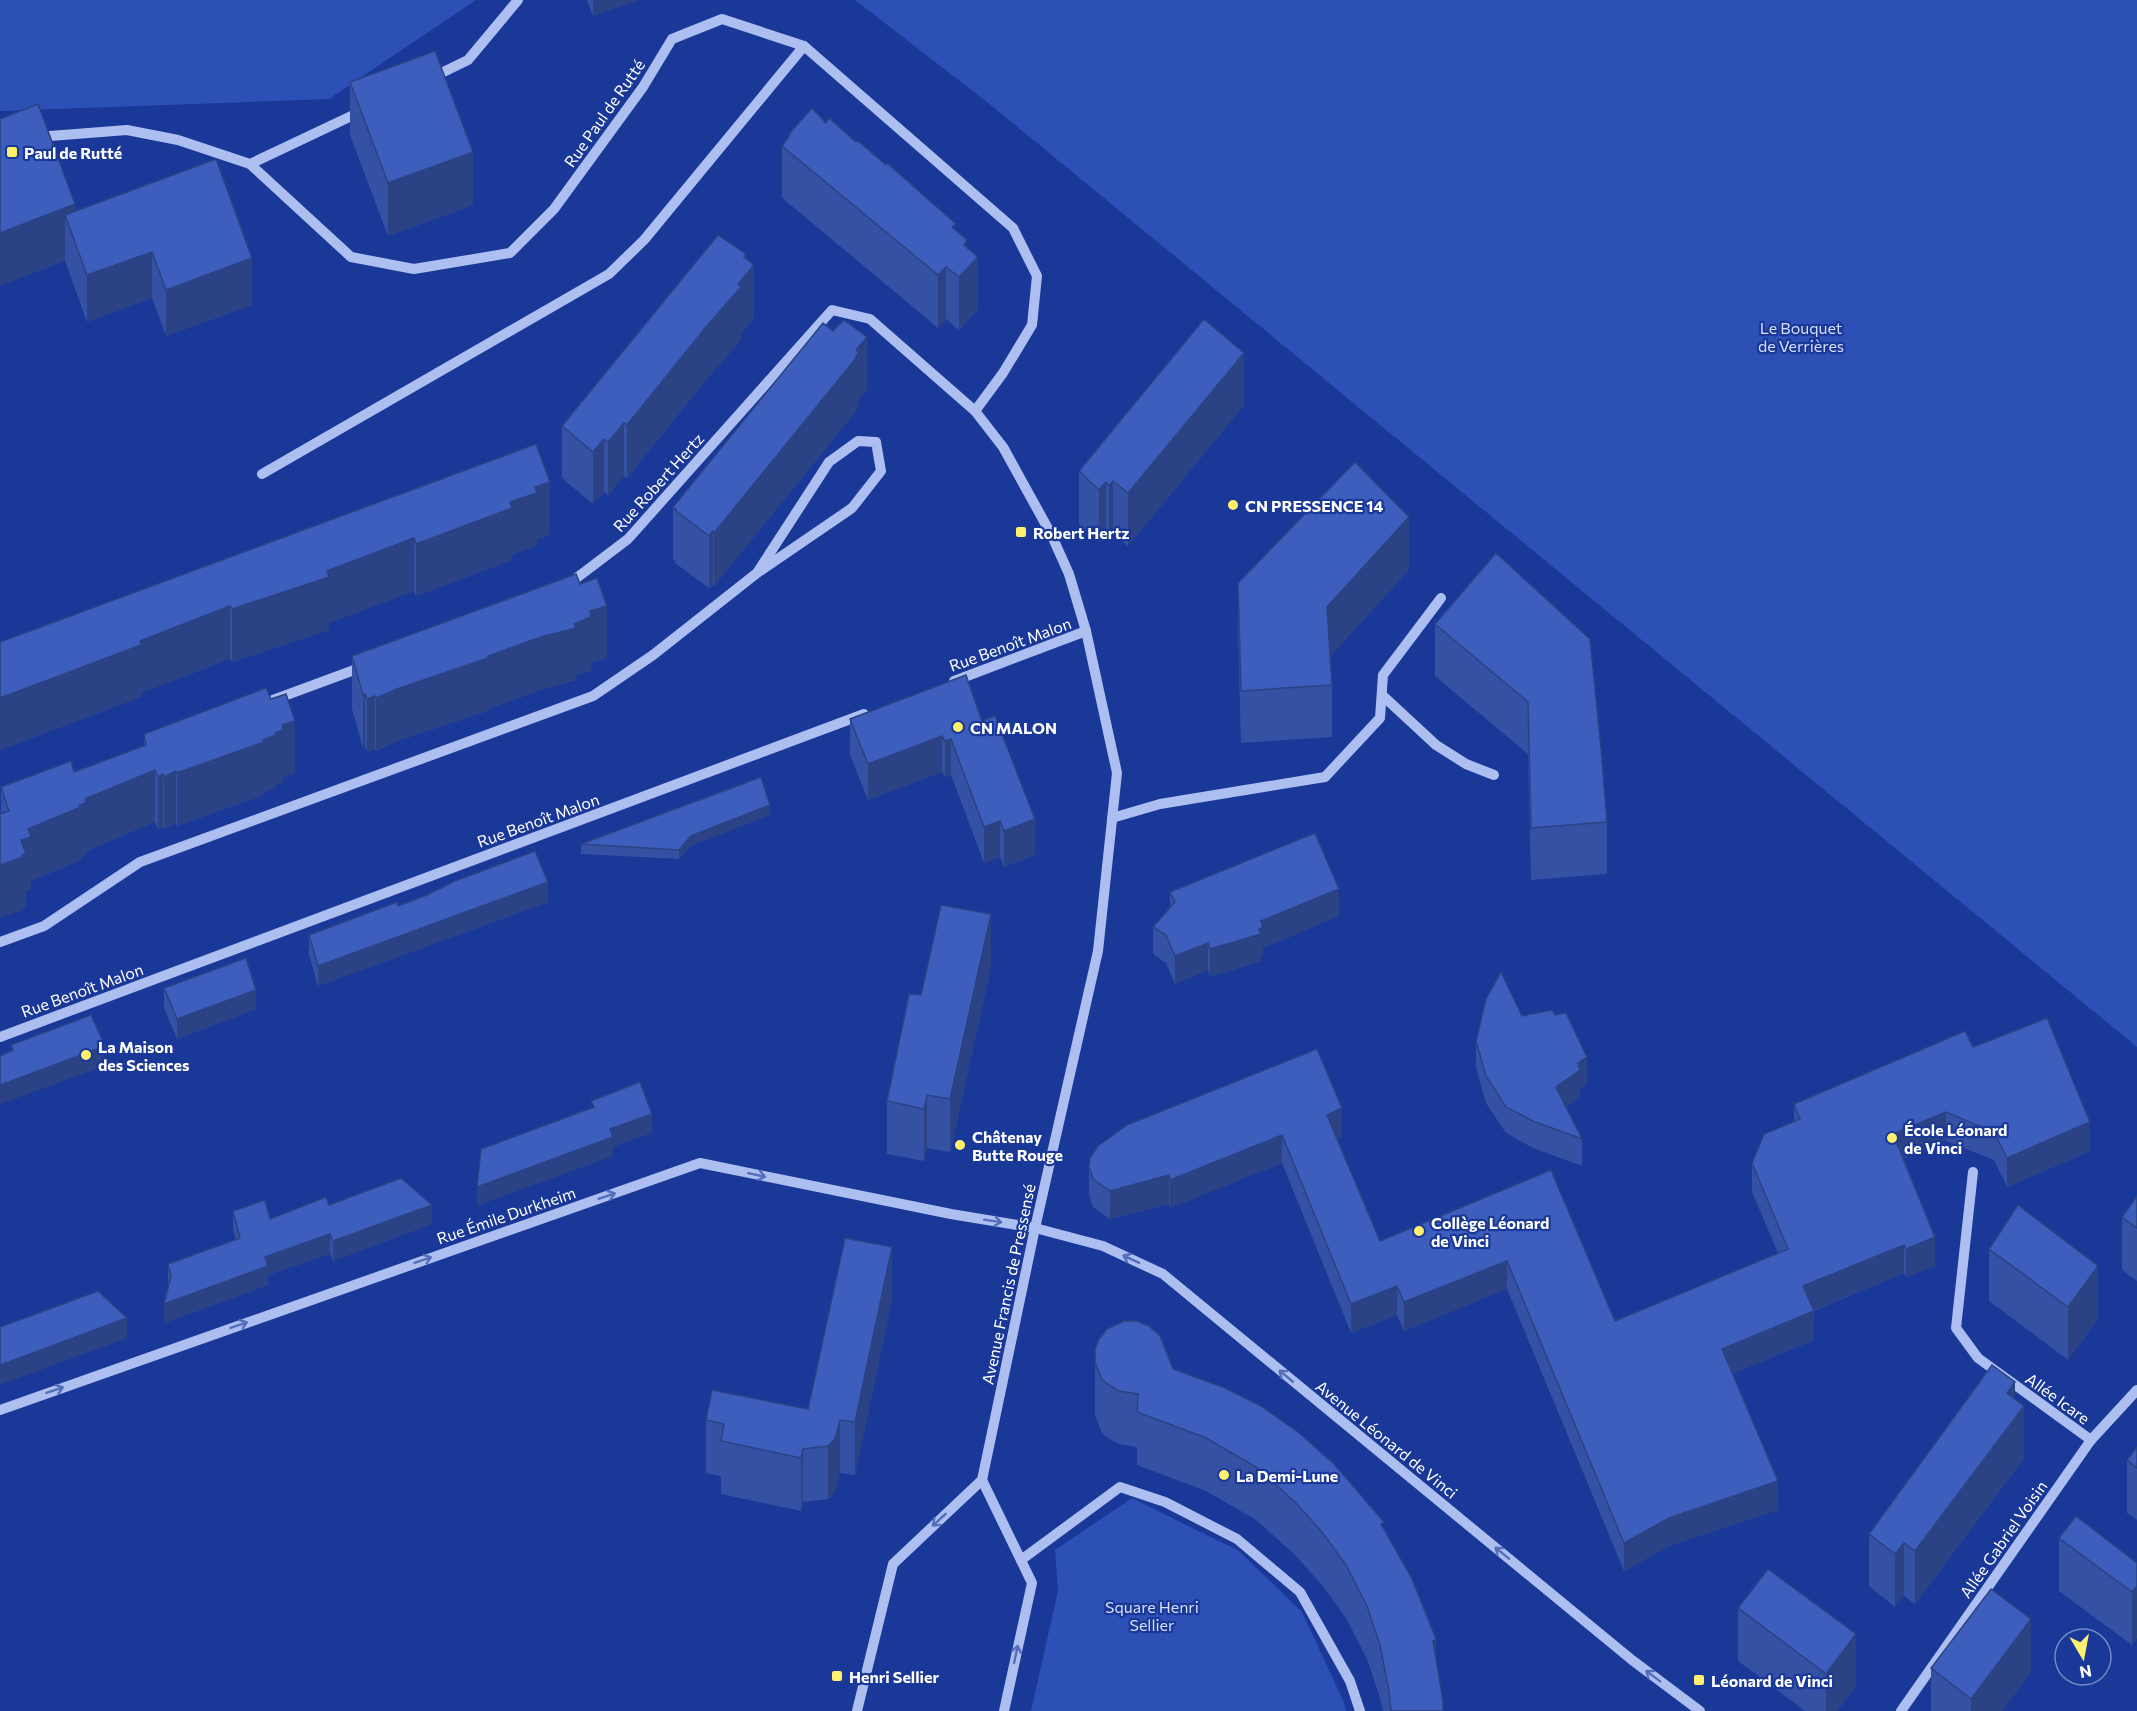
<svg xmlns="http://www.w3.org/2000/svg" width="2137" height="1711" font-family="Commissioner,sans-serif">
<rect width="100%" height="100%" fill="#193898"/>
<!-- green -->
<g fill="#2d50b6">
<polygon points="0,0 476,0 329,99 0,111"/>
<polygon points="855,0 2137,0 2137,1047 992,106"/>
<polygon points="1132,1498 1239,1551 1302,1612 1343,1700 1346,1711 1031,1711 1058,1591 1055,1550"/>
</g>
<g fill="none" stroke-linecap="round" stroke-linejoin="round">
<!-- minor -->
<g stroke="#adbff1" stroke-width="10">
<polyline points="431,78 468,60 518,0"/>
<polyline points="37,137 127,130 178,140 250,164 351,257 414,269 510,253 554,209 643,87 672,39 722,19 804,46 1013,228 1037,276 1032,325 1003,373 975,411"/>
<polyline points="250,164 362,111"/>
<polyline points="262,474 609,274 644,240 804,46"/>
<polyline points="566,586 628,539 832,310 870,319 975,411 1003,447 1051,534 1069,574 1086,631 1117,773 1098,951 1035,1228 982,1480 893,1564 857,1711"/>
<polyline points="954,681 1086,631"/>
<polyline points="1382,695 1436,745 1466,764 1494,775"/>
<polyline points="273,700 365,666"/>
<polyline points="1112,818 1160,804 1325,777 1380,718 1383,675 1441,598"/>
<polyline points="0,942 44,926 140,862 593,696 653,655 757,573 852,508 881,471 876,442 858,441 829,462 757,573"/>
<polyline points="0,1037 864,714"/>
<polyline points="1973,1172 1956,1328 1978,1358 2091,1440"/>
<polyline points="0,1410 700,1163 951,1214 1035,1228 1103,1246 1163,1274 1632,1660 1700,1711"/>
<polyline points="982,1480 1032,1583 1004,1711"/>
<polyline points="1021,1560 1120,1487 1165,1502 1237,1539 1300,1592 1350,1681 1360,1711"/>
<polyline points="1901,1711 2091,1440 2137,1390"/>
</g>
</g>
<!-- wall -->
<g fill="#3551a3">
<polygon points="587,0 638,0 593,16"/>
<polygon points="350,82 473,205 388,236 350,135"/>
<polygon points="0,119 75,211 252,305 166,336 152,298 87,322 65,261"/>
<polygon points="826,123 856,142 886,165 956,231 967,247 978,310 959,330 946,319 938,328 782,198 782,146 788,137 788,135"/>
<polygon points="754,318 741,333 741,340 706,380 627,478 624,476 608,495 604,492 593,504 562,478 562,426"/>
<polygon points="867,390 859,399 859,405 857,407 857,410 714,586 713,584 709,588 675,563 675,560 673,559 673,507"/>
<polygon points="1244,405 1128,546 1113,534 1109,539 1106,535 1099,542 1079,524 1079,471"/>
<polygon points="536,444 550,535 537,539 537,546 512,554 512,560 416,596 414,591 329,623 329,630 232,662 230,659 141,693 141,697 0,750 0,642"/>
<polygon points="1496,553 1607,822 1607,874 1531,880 1528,754 1435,676 1435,624"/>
<polygon points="1409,570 1330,656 1332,685 1332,737 1241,743 1238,636 1238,583"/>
<polygon points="352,656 607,658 591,663 591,670 576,676 576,680 541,690 488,709 488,711 397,741 376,751 375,749 367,752 365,747 363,748 352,709"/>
<polygon points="850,719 982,721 1035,855 1004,867 1000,857 984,863 951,775 945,777 942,772 868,800 850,755"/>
<polygon points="144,734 295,773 283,777 283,782 276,785 276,788 264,792 264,795 177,826 176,823 164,829 163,827 158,829 155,822 86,851 86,855 81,857 81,860 31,881 31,889 26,891 26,906 23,907 23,910 1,813 1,787 74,772 144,746"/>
<polygon points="770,815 691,846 679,859 581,854 581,844"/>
<polygon points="1170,892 1339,916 1263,948 1263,955 1261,956 1261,961 1210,977 1208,970 1175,984 1166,963 1153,954 1153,927 1170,907"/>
<polygon points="548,902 318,986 309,955 309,935 398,906"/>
<polygon points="991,967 950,1152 927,1148 924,1161 887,1154 887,1101 921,995"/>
<polygon points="164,988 256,1009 177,1039 164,1008"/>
<polygon points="1522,1016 1587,1084 1580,1088 1580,1097 1566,1107 1582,1139 1582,1166 1533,1148 1506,1133 1486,1103 1476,1068 1476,1041"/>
<polygon points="1973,1047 2090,1151 2007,1187 1994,1160 1946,1141 1903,1159 1935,1266 1906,1277 1904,1273 1814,1311 1814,1340 1732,1374 1778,1510 1669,1546 1624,1571 1507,1289 1404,1331 1397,1315 1351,1333 1282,1163 1170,1208 1169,1204 1110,1219 1093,1207 1089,1195 1089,1167 1127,1125 1342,1137 1337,1139 1380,1241 1551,1170 1615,1321 1778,1253 1752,1192 1752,1163 1794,1122 1794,1104"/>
<polygon points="2137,1196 2137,1281 2122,1270 2122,1217"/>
<polygon points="329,1205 432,1224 333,1261 330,1254 268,1275 268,1285 164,1323 169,1287 168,1284 168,1264 236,1240 233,1230 233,1211 270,1219"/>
<polygon points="1989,1249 2098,1319 2068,1360 1989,1301"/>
<polygon points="892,1299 855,1475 840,1473 835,1492 828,1499 803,1502 801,1511 721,1494 721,1476 706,1473 706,1420 808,1409"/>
<polygon points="1095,1362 1173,1369 1384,1530 1436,1662 1443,1711 1383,1711 1380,1698 1367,1659 1346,1618 1322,1585 1295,1555 1256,1520 1206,1491 1137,1465 1137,1447 1119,1444 1106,1437 1101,1431 1095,1415"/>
<polygon points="2015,1399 2024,1458 1915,1604 1904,1596 1895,1607 1869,1586 1869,1534"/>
<polygon points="2137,1447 2137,1520 2127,1513 2127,1460"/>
<polygon points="2059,1538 2137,1563 2137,1638 2132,1645 2059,1591"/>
<polygon points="1738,1608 1856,1687 1837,1711 1805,1711 1738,1661"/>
<polygon points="1931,1668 2031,1672 2002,1711 1931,1711"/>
</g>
<!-- shaded-wall -->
<g fill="#2b4284">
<polygon points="593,0 638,0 593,16"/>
<polygon points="473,152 473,205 388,236 388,183"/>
<polygon points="75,204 75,243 65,215 65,261 0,286 0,233"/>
<polygon points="967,240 967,268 978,257 978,310 959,330 959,277 964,245"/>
<polygon points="152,252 152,298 87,322 87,275"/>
<polygon points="746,254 746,275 754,265 754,318 741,333 741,340 706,380 627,478 627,425 738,284 744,257"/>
<polygon points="252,258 252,305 166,336 166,290"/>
<polygon points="946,267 946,319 938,328 938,275"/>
<polygon points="867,337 867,390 859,399 859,405 857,407 857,410 714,586 714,533"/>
<polygon points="1244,353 1244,405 1128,546 1128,493"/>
<polygon points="624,423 624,476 608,495 608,442"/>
<polygon points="604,439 604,492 593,504 593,452"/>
<polygon points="1113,481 1113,534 1109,539 1109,486"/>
<polygon points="550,482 550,535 537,539 537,546 512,554 512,560 416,596 416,544 510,502 535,487"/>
<polygon points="1106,482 1106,535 1099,542 1099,490"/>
<polygon points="1409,517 1409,570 1327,660 1327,607"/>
<polygon points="713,531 713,584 709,588 709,536"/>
<polygon points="414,538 414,591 329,623 329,630 232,662 232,609 327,571"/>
<polygon points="230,606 230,659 141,693 141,697 0,750 0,698 140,641"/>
<polygon points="607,606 607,658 591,663 591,670 576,676 576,680 541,690 488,709 488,711 397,741 376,751 376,698 397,689 488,656 590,611"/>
<polygon points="365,694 365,747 363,748 363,695"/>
<polygon points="375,696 375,749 367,752 367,699"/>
<polygon points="295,721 295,773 283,777 283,782 276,785 276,788 264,792 264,795 177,826 177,773 263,740 282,725"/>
<polygon points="942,736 942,772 868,800 868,764"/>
<polygon points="951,739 951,775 945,777 945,741"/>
<polygon points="155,770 155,822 86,851 86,855 81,857 81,860 31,881 31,889 26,891 26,906 23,907 23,910 0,918 0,865 21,840 28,829 79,805 85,799"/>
<polygon points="176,771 176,823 164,829 164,777"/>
<polygon points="163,774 163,827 158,829 158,777"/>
<polygon points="770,805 770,815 691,846 679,859 679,850 691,836"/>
<polygon points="1035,819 1035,855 1004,867 1004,831"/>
<polygon points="1000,821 1000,857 984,863 984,827"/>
<polygon points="548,882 548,902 318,986 318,966"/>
<polygon points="1339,889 1339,916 1263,948 1263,955 1261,956 1261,961 1210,977 1210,949 1259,929 1261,921"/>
<polygon points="991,914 991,967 950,1152 950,1099"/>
<polygon points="1208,943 1208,970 1175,984 1175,956"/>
<polygon points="256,990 256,1009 177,1039 177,1019"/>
<polygon points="105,1046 105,1066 0,1104 0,1085"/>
<polygon points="1587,1057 1587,1084 1580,1088 1580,1097 1556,1114 1556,1087 1578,1063"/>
<polygon points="927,1095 927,1148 924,1161 924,1109"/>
<polygon points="1342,1108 1342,1137 1327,1144 1327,1115"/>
<polygon points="1946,1112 1946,1141 1893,1163 1893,1134"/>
<polygon points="652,1114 652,1133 613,1147 613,1156 477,1206 477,1187 610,1129"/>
<polygon points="2090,1122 2090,1151 2007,1187 2007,1158"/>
<polygon points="1282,1135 1282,1163 1170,1208 1170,1180"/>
<polygon points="1169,1175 1169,1204 1110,1219 1110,1191"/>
<polygon points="432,1205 432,1224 333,1261 333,1241"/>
<polygon points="330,1234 330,1254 268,1275 268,1285 164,1323 164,1304 265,1257"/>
<polygon points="1935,1237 1935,1266 1906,1277 1906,1249"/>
<polygon points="1904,1245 1904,1273 1803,1315 1803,1286"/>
<polygon points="892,1247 892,1299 855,1475 855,1422"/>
<polygon points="1507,1261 1507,1289 1404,1331 1404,1302"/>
<polygon points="2098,1266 2098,1319 2068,1360 2068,1307"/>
<polygon points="1397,1286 1397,1315 1351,1333 1351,1304"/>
<polygon points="1814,1311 1814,1340 1722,1378 1722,1349"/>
<polygon points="127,1318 127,1338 0,1385 0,1365"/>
<polygon points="2015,1382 2015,1418 2024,1406 2024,1458 1915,1604 1915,1551 2007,1393"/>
<polygon points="840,1420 840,1473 835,1492 828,1499 828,1446"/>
<polygon points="803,1449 803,1502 801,1511 801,1458"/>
<polygon points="1778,1481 1778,1510 1669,1546 1624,1571 1624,1543 1669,1518"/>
<polygon points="1904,1543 1904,1596 1895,1607 1895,1554"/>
<polygon points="2137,1586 2137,1638 2132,1645 2132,1592"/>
<polygon points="2031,1619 2031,1672 2002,1711 1971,1711 1971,1699"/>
<polygon points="1856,1634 1856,1687 1837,1711 1826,1711 1826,1674"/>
<polygon points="1436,1639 1436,1692 1433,1641"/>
</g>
<!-- building -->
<g fill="#3e5ebd" stroke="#2b4284" stroke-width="1.5">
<polygon points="435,51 473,152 388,183 350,82"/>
<polygon points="38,104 75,204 0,233 0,119"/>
<polygon points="812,108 826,123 829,118 856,142 858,141 886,165 887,163 956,224 952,227 967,240 964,245 978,257 959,277 946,267 938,275 782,146 790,135 788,135"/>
<polygon points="216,159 252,258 166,290 152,252 87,275 65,215"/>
<polygon points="718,235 746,254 744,257 754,265 738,284 741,287 706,327 627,425 624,423 608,442 604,439 593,452 562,426"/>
<polygon points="1204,319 1244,353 1128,493 1113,481 1109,486 1106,482 1099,490 1079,471"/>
<polygon points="844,320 867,337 856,350 859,352 856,356 857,357 714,533 713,531 709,536 675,510 676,509 673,507 823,323 833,331"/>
<polygon points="536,444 550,482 535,487 537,493 510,502 512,508 416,544 414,538 327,571 329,577 232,609 230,606 140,641 141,645 0,698 0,642"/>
<polygon points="1355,462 1409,517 1327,607 1332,685 1241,691 1238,583"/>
<polygon points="1496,553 1590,639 1601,748 1607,822 1531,828 1528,702 1435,624"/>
<polygon points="576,574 580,584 597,578 607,606 590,611 591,617 574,624 576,628 541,637 488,656 488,658 397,689 376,698 375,696 367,699 365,694 363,695 352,656"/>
<polygon points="966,675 982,721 995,716 1035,819 1004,831 1000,821 984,827 951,739 945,741 942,736 868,764 850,719"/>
<polygon points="266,688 271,699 286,694 295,721 282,725 283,730 275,733 276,735 263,740 264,742 177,773 176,771 164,777 163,774 158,777 155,770 85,799 86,803 79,805 81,807 28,829 31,837 21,840 26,854 22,855 23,857 0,865 0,814 9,811 1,787 71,761 74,772 146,745 144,734"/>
<polygon points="761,777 770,805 691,836 679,850 581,844"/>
<polygon points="1315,833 1339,889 1261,921 1263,927 1259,929 1261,934 1210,949 1208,943 1175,956 1166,935 1153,927 1175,902 1170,892"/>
<polygon points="535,851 548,882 318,966 309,935 397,902 398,906 427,895 455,881"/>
<polygon points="941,905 991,914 950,1099 927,1095 924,1109 887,1101 909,994 921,995"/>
<polygon points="246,958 256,990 177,1019 164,988"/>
<polygon points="1501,972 1522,1016 1552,1010 1555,1015 1566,1013 1587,1057 1578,1063 1580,1070 1556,1087 1582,1139 1533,1121 1506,1107 1486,1076 1476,1041 1486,999"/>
<polygon points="91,1015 105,1046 0,1085 0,1056 13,1050 11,1045"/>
<polygon points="2047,1018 2090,1122 2007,1158 1994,1132 1946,1112 1893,1134 1935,1237 1906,1249 1904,1245 1803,1286 1814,1311 1722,1349 1778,1481 1669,1518 1624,1543 1507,1261 1404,1302 1397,1286 1351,1304 1282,1135 1170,1180 1169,1175 1110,1191 1093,1179 1089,1167 1090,1158 1098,1146 1127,1125 1317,1049 1342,1108 1327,1115 1380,1241 1551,1170 1615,1321 1788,1249 1752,1163 1764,1134 1800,1119 1794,1104 1965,1031 1973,1047"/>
<polygon points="640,1082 652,1114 610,1129 613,1137 477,1187 481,1149 594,1107 591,1101"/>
<polygon points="401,1178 432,1205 333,1241 330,1234 265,1257 268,1266 164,1304 171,1276 168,1264 240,1238 233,1211 265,1200 270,1219 326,1197 329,1205"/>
<polygon points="2137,1196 2137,1228 2122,1217"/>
<polygon points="2018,1205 2098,1266 2068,1307 1989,1249"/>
<polygon points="845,1238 892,1247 855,1422 840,1420 835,1439 828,1446 803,1449 801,1458 721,1441 724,1424 706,1420 712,1390 808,1409"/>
<polygon points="98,1291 127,1318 0,1365 0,1327"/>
<polygon points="1124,1321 1137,1321 1149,1326 1160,1336 1173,1369 1225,1388 1261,1406 1298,1432 1334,1464 1384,1522 1381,1524 1412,1579 1436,1639 1433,1641 1443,1701 1443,1711 1391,1711 1389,1691 1380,1645 1367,1606 1346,1565 1322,1532 1295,1502 1256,1467 1206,1438 1137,1412 1138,1394 1119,1391 1106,1383 1101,1378 1095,1362 1095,1349 1099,1339 1107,1329"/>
<polygon points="1992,1365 2015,1382 2007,1393 2024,1406 1915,1551 1904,1543 1895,1554 1869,1534"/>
<polygon points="2137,1447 2137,1468 2127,1460"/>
<polygon points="2076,1516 2137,1563 2137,1586 2132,1592 2059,1538"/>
<polygon points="1768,1569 1856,1634 1826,1674 1738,1608"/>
<polygon points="1991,1589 2031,1619 1971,1699 1931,1668"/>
</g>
<!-- one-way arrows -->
<defs><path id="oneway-shaft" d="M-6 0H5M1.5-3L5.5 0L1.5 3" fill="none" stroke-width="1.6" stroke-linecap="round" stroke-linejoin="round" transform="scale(1.5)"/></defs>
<g stroke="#546ebc">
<use href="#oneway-shaft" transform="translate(757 1175) rotate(12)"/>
<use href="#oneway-shaft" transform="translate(607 1196) rotate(-19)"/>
<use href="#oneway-shaft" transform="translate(993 1221) rotate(9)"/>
<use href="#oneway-shaft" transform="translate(1131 1259) rotate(-155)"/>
<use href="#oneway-shaft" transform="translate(423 1260) rotate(-19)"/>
<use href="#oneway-shaft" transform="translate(239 1325) rotate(-19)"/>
<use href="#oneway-shaft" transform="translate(1286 1376) rotate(-140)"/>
<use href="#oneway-shaft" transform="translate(55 1390) rotate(-19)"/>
<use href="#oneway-shaft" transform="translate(939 1520) rotate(137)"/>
<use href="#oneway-shaft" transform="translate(1502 1553) rotate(-141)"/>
<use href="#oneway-shaft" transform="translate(1016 1654) rotate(-78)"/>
<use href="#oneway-shaft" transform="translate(1653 1676) rotate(-143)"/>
</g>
<!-- markers -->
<g fill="#fff16d" stroke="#193898" stroke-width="2">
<rect x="6" y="146" width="12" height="12" rx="3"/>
<circle cx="1233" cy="505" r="6"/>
<rect x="1015" y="526" width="12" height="12" rx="3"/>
<circle cx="958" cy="727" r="6"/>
<circle cx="86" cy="1055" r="6"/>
<circle cx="1892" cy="1138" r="6"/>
<circle cx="960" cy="1145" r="6"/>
<circle cx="1419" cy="1231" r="6"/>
<circle cx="1224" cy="1475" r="6"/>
<rect x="831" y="1670" width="12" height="12" rx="3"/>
<rect x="1693" y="1674" width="12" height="12" rx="3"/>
</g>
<g text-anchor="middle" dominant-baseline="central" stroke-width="4.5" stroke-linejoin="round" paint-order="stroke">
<!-- street labels -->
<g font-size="16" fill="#fff" stroke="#193898">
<text transform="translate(604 113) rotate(-55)">Rue Paul de Rutté</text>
<text transform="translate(658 482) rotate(-48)">Rue Robert Hertz</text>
<text transform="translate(1010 644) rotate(-20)">Rue Benoît Malon</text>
<text transform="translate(538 820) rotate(-20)">Rue Benoît Malon</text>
<text transform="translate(82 990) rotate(-20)">Rue Benoît Malon</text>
<text transform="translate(506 1215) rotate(-19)">Rue Émile Durkheim</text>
<text transform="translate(1008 1284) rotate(-78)">Avenue Francis de Pressensé</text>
<text transform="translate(2058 1398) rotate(36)">Allée Icare</text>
<text transform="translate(1387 1439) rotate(39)">Avenue Léonard de Vinci</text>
<text transform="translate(2003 1539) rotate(-55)">Allée Gabriel Voisin</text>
</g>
<!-- poi labels -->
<g font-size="16" font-weight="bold" fill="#fff" stroke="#193898" text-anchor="start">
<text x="24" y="152">Paul de Rutté</text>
<text x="1245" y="505">CN PRESSENCE 14</text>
<text x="1033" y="532">Robert Hertz</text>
<text x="970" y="727">CN MALON</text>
<text x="98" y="1046">La Maison<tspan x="98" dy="18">des Sciences</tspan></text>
<text x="1904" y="1129">École Léonard<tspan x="1904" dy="18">de Vinci</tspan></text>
<text x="972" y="1136">Châtenay<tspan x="972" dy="18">Butte Rouge</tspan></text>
<text x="1431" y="1222">Collège Léonard<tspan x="1431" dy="18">de Vinci</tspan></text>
<text x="1236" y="1475">La Demi-Lune</text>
<text x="849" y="1676">Henri Sellier</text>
<text x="1711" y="1680">Léonard de Vinci</text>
</g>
<!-- park labels -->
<g font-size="16" fill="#d5dffc" stroke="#193898">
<text x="1801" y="327">Le Bouquet<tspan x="1801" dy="18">de Verrières</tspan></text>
<text x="1152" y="1606">Square Henri<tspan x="1152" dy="18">Sellier</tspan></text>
</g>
</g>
<!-- north arrow -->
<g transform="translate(2083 1657) rotate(170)"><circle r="28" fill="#193898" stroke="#7588c1" stroke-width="1.5"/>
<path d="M0-4.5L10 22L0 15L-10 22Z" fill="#fff16d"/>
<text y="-9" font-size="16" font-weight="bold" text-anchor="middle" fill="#ffffff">N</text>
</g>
</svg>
